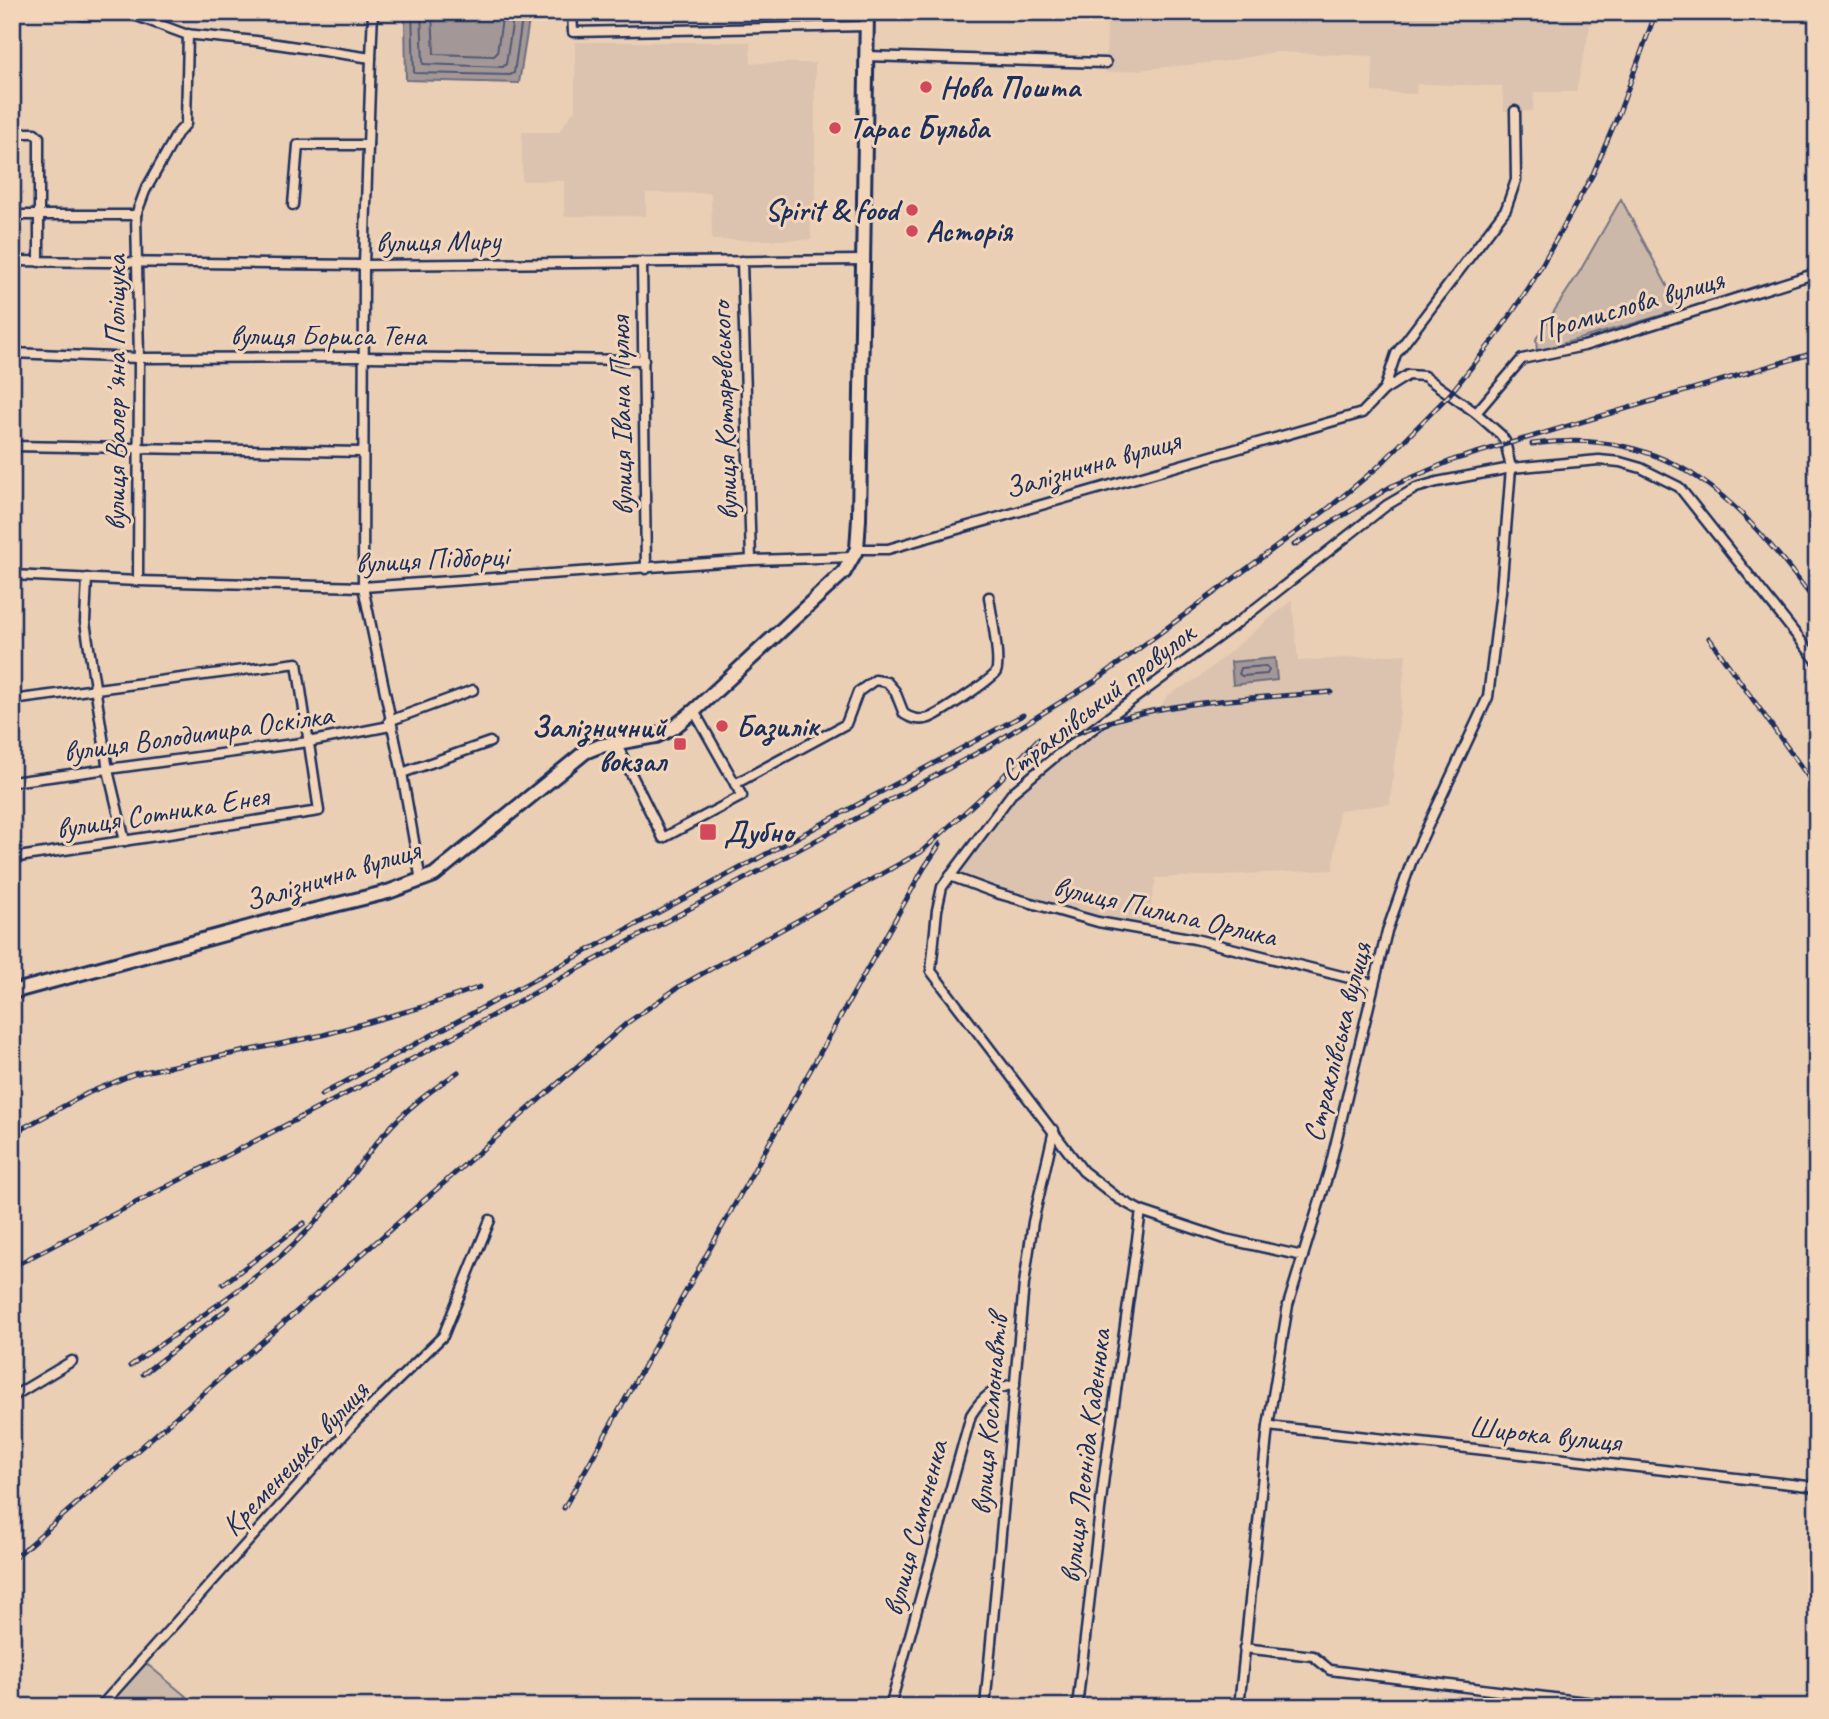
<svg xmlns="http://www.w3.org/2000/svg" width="1829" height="1719" font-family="Caveat,sans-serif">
<rect width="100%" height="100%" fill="#eacfb5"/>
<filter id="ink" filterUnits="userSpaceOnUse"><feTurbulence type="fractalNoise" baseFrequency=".0143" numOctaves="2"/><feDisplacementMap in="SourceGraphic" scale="14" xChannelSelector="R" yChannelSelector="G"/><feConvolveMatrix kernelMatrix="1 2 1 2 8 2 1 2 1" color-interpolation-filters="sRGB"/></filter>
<g filter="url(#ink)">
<!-- built -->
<g fill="#dbc3af">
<polygon points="1107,12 1593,12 1576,92 1534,92 1533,111 1504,111 1502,86 1417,84 1416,94 1372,92 1373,56 1276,52 1227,61 1106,73"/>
<polygon points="575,42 750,42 751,63 815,63 815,207 811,208 811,240 712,240 711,193 646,193 646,216 564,216 564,181 522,181 522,132 559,132 575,109"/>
<polygon points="1292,600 1298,661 1406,654 1390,804 1339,810 1333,870 1156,878 1146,930 1098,922 950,876 1013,792 1106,719 1160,713 1160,708 1167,696 1198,678"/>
</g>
<!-- green -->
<g fill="#ccb8a9" stroke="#747484" stroke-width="2">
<polygon points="1621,199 1680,310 1537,351 1536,339 1580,271"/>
<polygon points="142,1660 199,1707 100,1707"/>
</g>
<!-- water -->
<g fill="#a39897" stroke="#6d6e80" stroke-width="2">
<polygon points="530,14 519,83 406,80 405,15"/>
<polygon points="1275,658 1277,680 1233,685 1231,662"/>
</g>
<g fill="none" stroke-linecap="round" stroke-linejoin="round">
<!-- shore -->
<g stroke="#515975" stroke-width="2">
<polyline points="412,12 414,73 510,75 514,73 523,12"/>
<polyline points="421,12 423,64 503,67 506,64 514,12"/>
<polyline points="432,12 434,54 494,56 497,53 503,12"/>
<polygon points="1266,666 1269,670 1267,674 1242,676 1239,674 1241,668"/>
</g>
<defs>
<g id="minor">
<polyline points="73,12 83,15 131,14 185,34 256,41 371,58 364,265 363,587 402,773 421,881"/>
<polyline points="572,12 573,32 866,26"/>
<polyline points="866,56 1106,63"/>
<polyline points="371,58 373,12"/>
<polyline points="12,133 35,133 39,137 39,262"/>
<polyline points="293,205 298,145 368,145"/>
<polyline points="12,215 136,215"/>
<polyline points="12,261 364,265 864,260"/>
<polyline points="742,261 751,560"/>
<polyline points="642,262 646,569"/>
<polyline points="12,353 139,358 364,357 644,360"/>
<polyline points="1476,413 1522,359 1584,346 1817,273"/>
<polyline points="12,446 362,452"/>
<polyline points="857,549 888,549 1362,413 1384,390 1396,354 1506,209 1516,180 1515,111"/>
<polyline points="12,575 138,581 363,587 751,560 854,557"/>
<polyline points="87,578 85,622 108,770 125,841"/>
<polyline points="138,581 139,358 136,215 145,191 177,134 186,124 188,34"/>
<polyline points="12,700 297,663 319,811 12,858"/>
<polyline points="389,721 473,690"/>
<polyline points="616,743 663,838 742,796 694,711"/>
<polyline points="402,773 490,742"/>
<polyline points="12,782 308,742 390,726"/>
<path d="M735 784 846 724 858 692 875 680 887 682 895 691 904 714C912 719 920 721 929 718 938 715 993 679 996 672 1001 661 991 612 989 597"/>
<polyline points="950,876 996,893 1098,922 1195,939 1373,984"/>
<polyline points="1303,1256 1225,1239 1141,1211 1119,1199 1083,1171 931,971 937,910 942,887 1013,792 1056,756 1237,623 1387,505 1416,488 1437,482 1511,468 1599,460 1620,462 1641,468 1679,487 1817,661"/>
<polyline points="12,1397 72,1361"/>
<polyline points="1268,1426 1817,1487"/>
<polyline points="1244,1648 1313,1656 1330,1670 1626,1707"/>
<polyline points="100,1707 357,1420 443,1336 490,1220"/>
<path d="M890 1707 971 1415C982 1397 994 1388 1015 1384"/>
<polyline points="985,1707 1024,1284 1033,1222 1054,1130"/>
<polyline points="1077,1707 1104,1476 1141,1211"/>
<polyline points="1239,1707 1268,1426 1288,1305 1329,1171 1387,931 1412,860 1488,697 1501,591 1511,468 1505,441 1501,435 1476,413 1424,376 1408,375 1384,390"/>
<polyline points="1499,1707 1505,1700 1517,1695"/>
</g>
<polyline id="secondary" points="12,992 298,914 388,892 434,875 585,752 600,746 656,736 673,728 694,711 844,572 857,549 859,519 867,12"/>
</defs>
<!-- minor casing -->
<use href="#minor" stroke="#1b2f5e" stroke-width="13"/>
<!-- secondary casing -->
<use href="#secondary" stroke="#1b2f5e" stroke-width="18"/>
<!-- minor -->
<use href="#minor" stroke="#f3d6b9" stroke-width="8"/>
<!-- secondary -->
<use href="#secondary" stroke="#f3d6b9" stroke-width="12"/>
<defs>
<g id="rail">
<path d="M1532 444C1674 426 1739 500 1817 604"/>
<polyline points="1294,545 1392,486 1453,460 1817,352"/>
<polyline points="1709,638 1817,789"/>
<path d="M1027 759C1119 700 1226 701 1331 692"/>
<polyline points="321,1095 1023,715"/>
<polyline points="12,1134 88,1093 134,1074 323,1035 422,1007 480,987"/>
<polyline points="12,1267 388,1072 988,747 1095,681 1330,507 1379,466 1450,394 1494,339 1530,286 1593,174 1619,113 1656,12"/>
<polyline points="223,1284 304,1223"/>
<path d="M130 1366C188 1324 259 1281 308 1230 337 1200 357 1165 384 1134 406 1109 430 1091 458 1072"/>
<polyline points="143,1374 229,1307"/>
<polyline points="564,1508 924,868 940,844"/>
<polyline points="12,1560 627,1023 680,986 921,852 997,783 1038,739"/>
</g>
</defs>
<!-- rail casing -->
<use href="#rail" stroke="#1b2f5e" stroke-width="5"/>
<!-- rail -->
<use href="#rail" stroke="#f3d6b9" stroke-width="2.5" stroke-dasharray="8" stroke-linecap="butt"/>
</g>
</g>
<!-- markers -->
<g fill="#d1495b" stroke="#f3d6b9" stroke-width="2.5">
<circle cx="926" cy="87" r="7"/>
<circle cx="835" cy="128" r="7"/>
<circle cx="912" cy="210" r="7"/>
<circle cx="912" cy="231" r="7"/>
<circle cx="722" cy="726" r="7"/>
<rect x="673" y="737" width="14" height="14" rx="3.5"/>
<rect x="699" y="823" width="18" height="18" rx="3.5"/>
</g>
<g text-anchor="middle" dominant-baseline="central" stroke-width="6" stroke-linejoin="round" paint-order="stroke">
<!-- poi labels -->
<g font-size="30" font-weight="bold" fill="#1b2f5e" stroke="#f3d6b9" text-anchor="start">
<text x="940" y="87">Нова Пошта</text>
<text x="849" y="128">Тарас Бульба</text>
<text x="898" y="210" text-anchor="end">Spirit &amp; food</text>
<text x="926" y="231">Асторія</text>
<text x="736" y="726">Базилік</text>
<text x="666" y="727" text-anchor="end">Залізничний<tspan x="666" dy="34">вокзал</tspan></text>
<text x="724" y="832">Дубно</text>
</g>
<!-- street labels -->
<g font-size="30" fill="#1b2f5e" stroke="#f3d6b9">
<text transform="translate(438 241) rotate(-1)">вулиця Миру</text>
<text transform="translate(1629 305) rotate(-16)">Промислова вулиця</text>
<text x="328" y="335">вулиця Бориса Тена</text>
<text transform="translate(115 393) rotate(-90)">вулиця Валерʼяна Поліщука</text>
<text transform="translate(724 411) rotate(-92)">вулиця Котляревського</text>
<text transform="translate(621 416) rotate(-91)">вулиця Івана Пулюя</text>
<text transform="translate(1092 464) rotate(-16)">Залізнична вулиця</text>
<text transform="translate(432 559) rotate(-3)">вулиця Підборці</text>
<text transform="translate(1097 702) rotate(-38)">Страклівський провулок</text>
<text transform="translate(198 733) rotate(-8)">вулиця Володимира Оскілка</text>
<text transform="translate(162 812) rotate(-9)">вулиця Сотника Енея</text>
<text transform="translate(332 875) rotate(-17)">Залізнична вулиця</text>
<text transform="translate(1165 911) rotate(13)">вулиця Пилипа Орлика</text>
<text transform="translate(1337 1042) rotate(-76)">Страклівська вулиця</text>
<text transform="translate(989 1415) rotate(-85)">вулиця Космонавтів</text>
<text transform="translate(1545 1434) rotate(6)">Широка вулиця</text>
<text transform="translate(1085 1456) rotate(-83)">вулиця Леоніда Каденюка</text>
<text transform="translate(295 1458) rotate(-47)">Кременецька вулиця</text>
<text transform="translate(915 1528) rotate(-75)">вулиця Симоненка</text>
</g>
</g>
<!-- margin -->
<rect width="1829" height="1719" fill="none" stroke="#f3d6b9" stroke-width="42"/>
<rect x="21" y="21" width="1787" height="1677" fill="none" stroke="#1b2f5e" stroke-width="2.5" filter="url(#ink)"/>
</svg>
